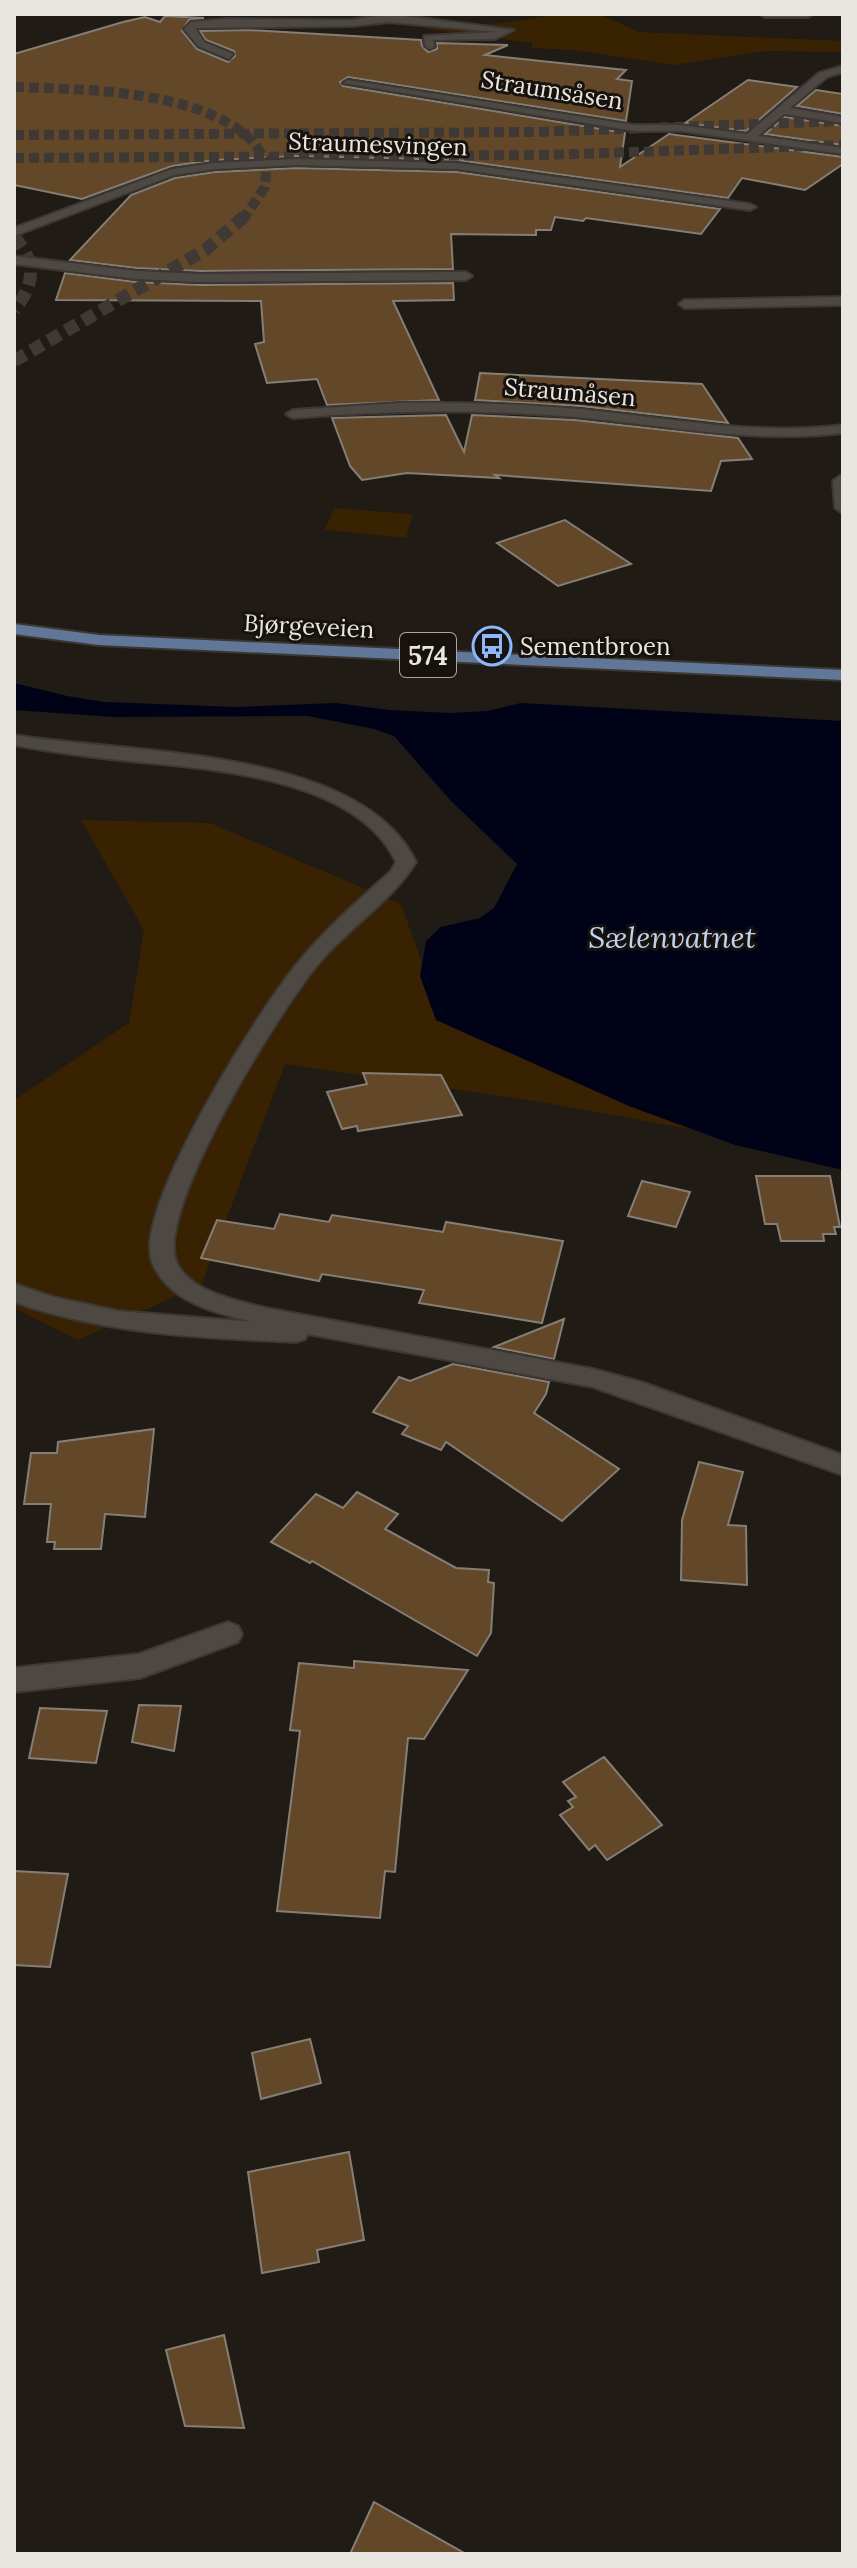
<svg xmlns="http://www.w3.org/2000/svg" width="857" height="2568" font-family="Lora,serif">
<rect width="100%" height="100%" fill="#201b15"/>
<!-- green -->
<g fill="#392202">
<polygon points="561,14 599,14 639,32 843,41 843,52 765,51 674,65 573,50 532,48 532,43 425,29 510,22"/>
<polygon points="334,508 413,514 406,538 325,530"/>
<polygon points="81,820 210,823 401,904 422,963 420,976 436,1020 629,1106 695,1130 541,1102 285,1064 202,1284 78,1340 14,1308 14,1100 129,1023 144,930"/>
</g>
<!-- water -->
<polygon fill="#000318" points="14,683 67,696 105,702 237,707 336,703 389,710 451,713 487,711 521,703 843,721 843,1170 735,1145 629,1106 436,1020 420,976 426,941 441,927 480,918 494,908 517,864 450,800 394,736 374,729 308,716 114,717 14,710"/>
<!-- building -->
<g fill="#624829" stroke="#857e77" stroke-width="2">
<polygon points="165,16 204,18 189,20 182,31 197,49 228,62 235,56 234,51 206,40 200,31 248,30 421,40 422,46 428,52 437,49 437,43 508,45 485,55 626,70 617,79 632,81 626,121 348,77 340,82 343,86 625,133 620,167 669,134 843,157 843,164 805,190 742,178 728,198 457,160 296,156 215,160 172,166 82,199 14,185 14,54 123,22 145,17 160,22"/>
<polygon points="748,80 797,87 746,131 685,123"/>
<polygon points="816,90 843,94 843,114 797,106"/>
<polygon points="785,117 843,126 843,145 765,134"/>
<polygon points="296,168 457,172 720,209 701,234 586,218 583,221 555,217 551,230 536,230 536,235 451,234 453,269 200,271 136,268 70,260 131,195 175,178 215,172"/>
<polygon points="65,273 136,282 200,285 453,283 454,300 393,301 439,400 327,405 317,379 267,383 255,344 264,342 261,301 56,300"/>
<polygon points="480,373 702,384 728,423 580,406 475,400"/>
<polygon points="446,415 464,452 472,415 575,420 738,438 752,459 721,461 711,491 495,475 499,478 407,473 362,480 350,466 332,418"/>
<polygon points="565,520 631,564 558,586 497,543"/>
<polygon points="363,1073 441,1075 462,1115 358,1131 357,1126 342,1129 327,1092 367,1084"/>
<polygon points="756,1176 830,1176 840,1227 834,1227 836,1234 823,1234 824,1241 781,1241 777,1224 765,1224"/>
<polygon points="642,1181 690,1192 676,1227 628,1216"/>
<polygon points="280,1214 329,1222 332,1215 443,1232 446,1222 563,1241 542,1323 419,1303 424,1290 322,1274 319,1281 201,1258 217,1220 274,1229"/>
<polygon points="564,1319 554,1359 494,1347"/>
<polygon points="453,1364 549,1382 546,1394 534,1413 619,1469 562,1521 446,1442 441,1450 402,1434 408,1426 373,1412 399,1377 410,1381"/>
<polygon points="154,1429 145,1517 105,1514 101,1549 54,1549 55,1542 47,1542 51,1504 24,1504 31,1453 57,1453 58,1442"/>
<polygon points="699,1462 743,1472 728,1525 746,1526 747,1585 681,1580 682,1520"/>
<polygon points="357,1492 398,1514 385,1529 456,1568 489,1570 488,1582 494,1583 491,1633 477,1656 312,1561 310,1563 271,1542 316,1494 343,1508"/>
<polygon points="354,1661 468,1670 424,1739 408,1738 395,1872 385,1871 380,1918 277,1911 300,1731 290,1730 299,1663 354,1668"/>
<polygon points="139,1705 181,1706 174,1751 132,1742"/>
<polygon points="40,1708 107,1711 96,1763 29,1758"/>
<polygon points="604,1757 662,1825 607,1860 595,1845 589,1850 560,1815 573,1807 568,1801 576,1797 563,1782"/>
<polygon points="14,1871 68,1874 50,1967 14,1965"/>
<polygon points="310,2039 321,2083 261,2099 252,2053"/>
<polygon points="349,2152 364,2240 317,2250 319,2262 262,2273 248,2172"/>
<polygon points="224,2335 244,2428 185,2426 166,2350"/>
<polygon points="374,2502 466,2554 350,2554"/>
</g>
<g fill="none" stroke-linecap="round" stroke-linejoin="round">
<!-- primary-tunnel-far1 -->
<g stroke="#3e3934" stroke-width="10" stroke-dasharray="10 5" stroke-linecap="butt">
<path d="M14 87C83 89 194 90 248 137 256 144 261 154 267 162L265 187 244 218"/>
<polyline points="14,135 536,132 843,121"/>
<polyline points="14,158 544,155 843,145"/>
</g>
<!-- primary-tunnel -->
<g stroke="#3e3934" stroke-width="13" stroke-dasharray="13 7" stroke-linecap="butt">
<path d="M14 237C36 261 36 284 14 310"/>
<polyline points="14,361 205,250 245,216"/>
</g>
<defs>
<g id="minor">
<polygon points="390,14 514,30 495,39 433,40 435,46 430,49 425,46 424,36 497,32 390,22 351,26 195,28 204,42 233,54 229,59 198,46 184,29 191,22 226,19 351,20"/>
<polygon points="760,14 813,14 808,17 765,17"/>
<polygon points="843,66 843,72 827,77 790,108 843,117 843,123 784,114 758,136 843,148 843,154 680,131 634,131 343,83 348,80 634,125 680,125 747,134 819,73"/>
<polygon points="296,159 457,163 750,204 756,207 750,210 457,169 296,165 215,169 174,175 14,236 14,228 172,169 215,163"/>
<polygon points="14,256 136,271 200,274 466,272 472,276 466,280 200,282 136,279 14,264"/>
<polygon points="843,297 843,305 685,308 679,304 685,300"/>
<path d="M398 403C468 402 537 404 606 412 686 421 763 435 843 425V433C752 444 665 425 575 417 481 409 387 410 293 418L286 414 293 410Z"/>
<polygon points="843,474 843,513 835,508 833,481"/>
<path d="M14 735C126 754 360 746 416 862 394 899 348 929 320 962 283 1005 153 1212 177 1263 190 1292 238 1301 266 1308L593 1369 641 1382 843 1455V1475L593 1387 308 1334 305 1339 296 1342C200 1338 106 1334 14 1302L15 1284 53 1297 118 1311 253 1322C216 1313 168 1302 152 1262 132 1210 259 1010 296 965 324 930 358 901 391 871L396 862C356 777 210 769 129 761 90 757 52 752 14 745Z"/>
<polygon points="228,1622 238,1626 242,1634 238,1642 140,1678 14,1692 14,1668 139,1654"/>
</g>
<polygon id="primary" points="14,624 99,635 843,670 843,680 99,645 14,634"/>
</defs>
<!-- minor casing -->
<use href="#minor" stroke="#3b3734" stroke-width="4"/>
<!-- primary casing -->
<use href="#primary" stroke="#3b3734" stroke-width="4"/>
<!-- minor -->
<use href="#minor" fill="#4e4842" fill-rule="evenodd"/>
<!-- primary -->
<use href="#primary" fill="#617799" fill-rule="evenodd"/>
</g>
<!-- icons -->
<defs>
<symbol id="bus-ring" viewBox="-11 -11 22 22"><circle r="9.5" fill="#17120d" stroke="#8db9fc" stroke-width="1.5"/><path d="M-5-6H5V4H4V6H2V4H-2V6H-4V4H-5ZM-3.5-4V0h7V-4ZM-3.5 1.2v1.5H-2V1.2ZM2 1.2v1.5H3.5V1.2Z" fill="#8db9fc"/></symbol>
</defs>
<g fill-rule="evenodd">
<use href="#bus-ring" x="470" y="624" width="44" height="44"/>
</g>
<g text-anchor="middle" dominant-baseline="central" stroke-width="6" stroke-linejoin="round" paint-order="stroke">
<!-- far-street labels -->
<g font-size="24" fill="#e9e6e2" stroke="#17120d">
<text transform="translate(552 90) rotate(9)">Straumsåsen</text>
<text transform="translate(378 144) rotate(2)">Straumesvingen</text>
<text transform="translate(570 392) rotate(5)">Straumåsen</text>
<text transform="translate(309 626) rotate(3)">Bjørgeveien</text>
</g>
<!-- far-poi labels -->
<g font-size="24" fill="#e9e6e2" stroke="#17120d" text-anchor="start">
<text x="520" y="646">Sementbroen</text>
</g>
<!-- shield labels -->
<rect fill="#17120d" stroke="#aaa6a2" stroke-width="2" x="400" y="633" width="56" height="44" rx="6"/>
<g font-size="26" font-weight="bold" fill="#e9e6e2">
<text x="428" y="655">574</text>
</g>
<!-- water labels -->
<g font-size="30" font-style="italic" fill="#bdd3f4" stroke="#17120d">
<text x="672" y="937">Sælenvatnet</text>
</g>
</g>
<!-- border -->
<rect width="857" height="2568" fill="none" stroke="#e9e6e2" stroke-width="32"/>
</svg>
